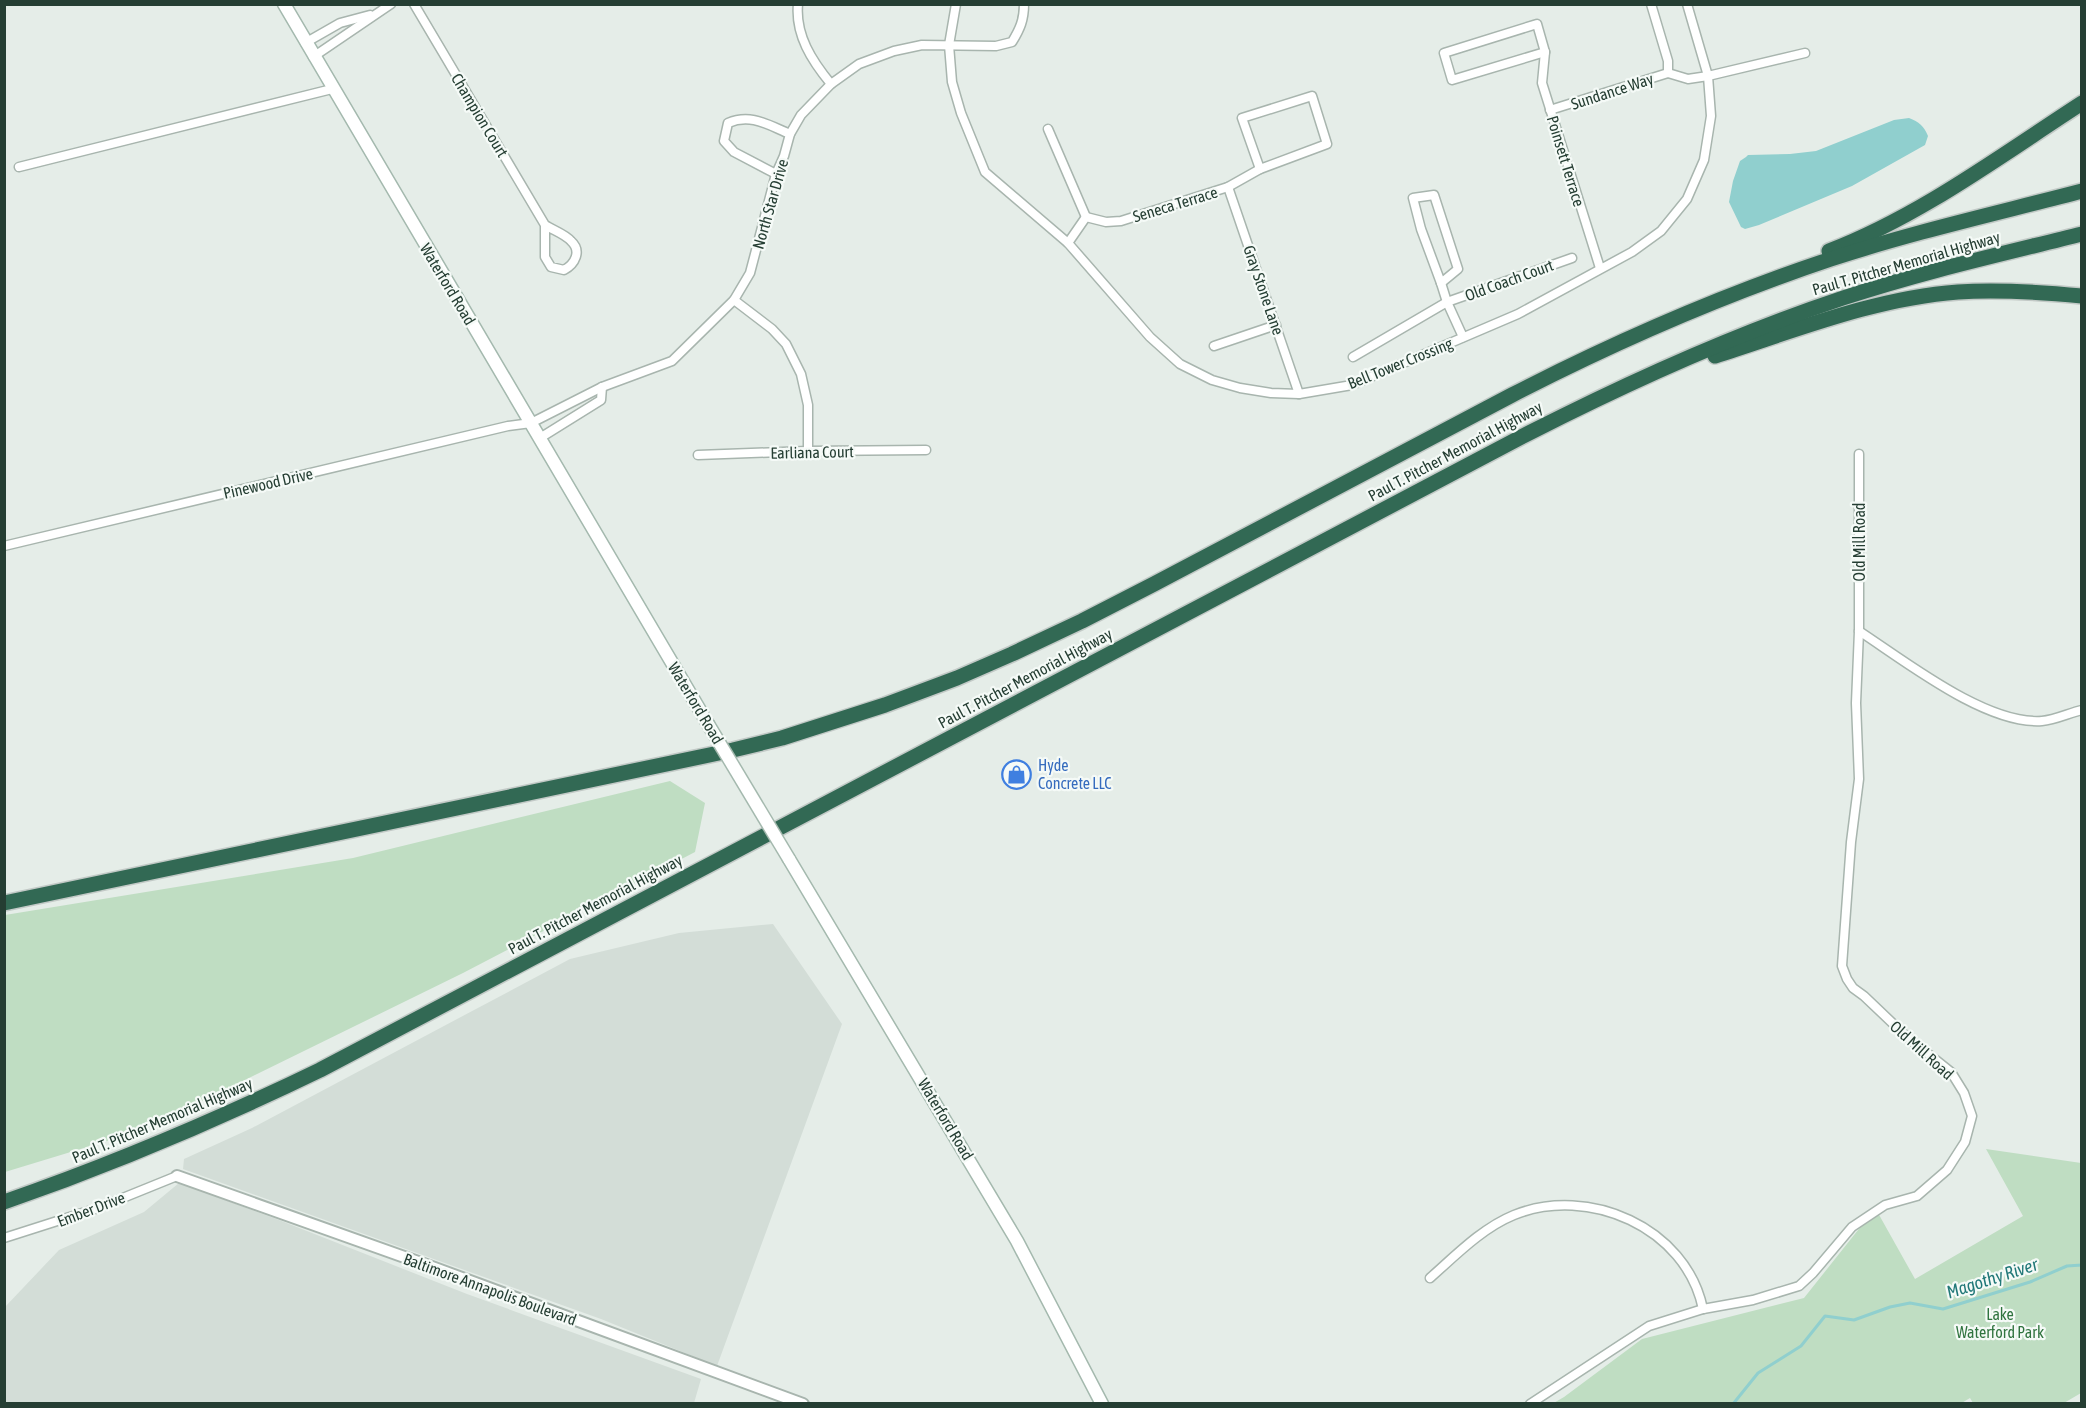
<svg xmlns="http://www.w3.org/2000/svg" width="2086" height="1408" font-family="'Asap Condensed',sans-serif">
<rect width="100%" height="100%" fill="#e5ede8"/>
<!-- built -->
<g fill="#d3ddd7">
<polygon points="773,924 842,1024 717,1366 601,1319 183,1169 184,1159 252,1128 570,959 679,933"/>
<polygon points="179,1183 279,1220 467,1294 701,1379 694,1403 5,1403 5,1307 59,1250 144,1212"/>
</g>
<!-- green -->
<g fill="#bfddc2">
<polygon points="670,781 705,803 695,852 463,973 143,1130 5,1172 5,915 353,858"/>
<polygon points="1986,1149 2081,1163 2081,1393 2064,1403 1973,1403 1970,1398 1960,1404 1552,1404 1564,1397 1642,1339 1804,1298 1866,1220 1878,1213 1915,1279 2023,1216"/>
</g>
<!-- water -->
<path fill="#90cfce" d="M1909 118C1919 122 1924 126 1928 136L1925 145 1852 186 1759 225 1745 229 1741 227 1729 202 1733 181 1740 161 1746 157 1748 155 1790 154 1816 151 1894 120Z"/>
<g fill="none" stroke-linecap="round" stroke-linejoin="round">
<!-- stream -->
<polyline stroke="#90cfce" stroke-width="3" points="1733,1404 1758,1373 1801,1346 1825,1316 1854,1320 1890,1307 1910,1303 1943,1309 2030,1282 2067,1266 2082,1265"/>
<defs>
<g id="minor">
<path d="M414 4 545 225C553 230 565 234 571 241 582 251 575 264 564 270L551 267 545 257V225"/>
<path d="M798 4C795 35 812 61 831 84"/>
<polyline points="956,4 949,45 952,82 961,113 985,172 1068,243 1150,337 1180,364 1212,380 1240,388 1271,393 1299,394 1352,385 1518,314 1632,252 1661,231 1687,199 1704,160 1711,116 1708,76 1687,4"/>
<polyline points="1651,4 1668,61 1668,73"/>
<polygon points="1537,24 1545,52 1452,80 1444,53"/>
<polyline points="305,43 340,23 370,15"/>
<polyline points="1545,52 1542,83 1600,268"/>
<polyline points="313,57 391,4"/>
<polygon points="1312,96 1327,144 1260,169 1242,118"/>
<polyline points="1550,110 1668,73 1688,79 1708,76 1805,53"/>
<polyline points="1048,129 1086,217"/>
<polyline points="19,167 332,89"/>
<path d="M776 174 734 152 724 141 728 123C751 113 768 125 790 134"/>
<polyline points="1228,187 1299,394"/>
<polygon points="1434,195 1458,269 1441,283 1421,229 1413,198"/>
<polyline points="1068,243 1086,217 1106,222 1121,221 1228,187 1260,169"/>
<polyline points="1441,283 1447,302 1463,337"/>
<polyline points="734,300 772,329 786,344 801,374 808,405 808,451"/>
<polyline points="1214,346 1276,325"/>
<polyline points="1353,357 1447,302 1572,258"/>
<polyline points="540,438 601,400 602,387"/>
<polyline points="698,455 808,451 926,450"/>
<path d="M4 546 508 426 531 423 602 387 672 361 734 300 750 273 776 174 784 156 790 134 801 115 831 84 859 64 894 51 922 45 996 46 1012 42C1020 29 1024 20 1024 4"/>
<path d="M1859 631C1905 661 1986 725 2042 721 2055 720 2069 713 2082 710"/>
<polyline points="4,1238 98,1208 177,1176"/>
<path d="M1430 1278C1455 1256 1482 1228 1514 1215 1588 1185 1686 1227 1703 1309"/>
<polyline points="1530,1404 1649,1326 1703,1309 1753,1300 1799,1286 1813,1273 1852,1227 1885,1205 1917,1196 1947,1170 1965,1142 1972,1116 1964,1093 1951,1072 1906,1036 1864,996 1853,988 1847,979 1842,966 1851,842 1859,779 1856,703 1859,631 1859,454"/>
</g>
<polyline id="tertiary" points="177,1176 424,1264 803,1404"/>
<g id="secondary">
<polyline points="284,4 708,724"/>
<polyline points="789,859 1017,1241 1102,1404"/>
</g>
<g id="motorway">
<path d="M1829 251C1920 216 2000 156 2082 103"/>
<path d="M1715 356C1794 331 1875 298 1958 292 1999 289 2040 292 2082 296"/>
<path d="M4 903 733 750 782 738 885 705 957 678 1012 654 1082 621 1154 584 1512 395C1615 342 1720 296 1831 259 1913 232 1998 213 2082 191"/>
<path d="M4 1202C113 1164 217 1120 320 1070L1529 433C1631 381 1735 334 1843 298 1921 272 2002 254 2082 234"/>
</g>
</defs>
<!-- minor casing -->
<use href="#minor" stroke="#a8b5ae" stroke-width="11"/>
<!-- tertiary casing -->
<use href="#tertiary" stroke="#a8b5ae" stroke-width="14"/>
<!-- secondary casing -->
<use href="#secondary" stroke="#a4b9ae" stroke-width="15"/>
<!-- motorway casing -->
<use href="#motorway" stroke="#c2c9c6" stroke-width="18"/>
<!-- minor -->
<use href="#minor" stroke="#fff" stroke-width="8"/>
<!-- tertiary -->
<use href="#tertiary" stroke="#fff" stroke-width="10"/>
<!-- secondary -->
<use href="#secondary" stroke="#fff" stroke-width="12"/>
<!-- motorway -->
<use href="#motorway" stroke="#326954" stroke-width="15"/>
<defs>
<polyline id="secondary-bridge" points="708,724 789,859"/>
</defs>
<!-- secondary-bridge casing -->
<use href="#secondary-bridge" stroke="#a4b9ae" stroke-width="15" stroke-linecap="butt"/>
<!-- secondary-bridge -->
<use href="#secondary-bridge" stroke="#fff" stroke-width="12"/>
</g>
<!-- icons -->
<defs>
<symbol id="shop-ring" viewBox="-11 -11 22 22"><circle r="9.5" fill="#f5faf7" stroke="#3f7fe0" stroke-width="1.5"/><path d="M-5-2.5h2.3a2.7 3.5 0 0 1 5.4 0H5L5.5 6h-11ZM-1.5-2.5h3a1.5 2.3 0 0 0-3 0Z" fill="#3f7fe0"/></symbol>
</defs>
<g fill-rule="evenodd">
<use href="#shop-ring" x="1000" y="758" width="33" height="33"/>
</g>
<g text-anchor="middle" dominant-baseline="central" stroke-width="4.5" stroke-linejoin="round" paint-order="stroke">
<!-- street labels -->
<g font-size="16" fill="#253e33" stroke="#f5faf7">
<text transform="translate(1612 91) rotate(-18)">Sundance Way</text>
<text transform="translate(480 115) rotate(59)">Champion Court</text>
<text transform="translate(1566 161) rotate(73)">Poinsett Terrace</text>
<text transform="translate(770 204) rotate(-74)">North Star Drive</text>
<text transform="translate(1175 204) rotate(-17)">Seneca Terrace</text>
<text transform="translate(1906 263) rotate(-16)">Paul T. Pitcher Memorial Highway</text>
<text transform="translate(1509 280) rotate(-20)">Old Coach Court</text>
<text transform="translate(448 284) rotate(59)">Waterford Road</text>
<text transform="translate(1264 290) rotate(71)">Gray Stone Lane</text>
<text transform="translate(1400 363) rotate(-22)">Bell Tower Crossing</text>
<text transform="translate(1455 451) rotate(-28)">Paul T. Pitcher Memorial Highway</text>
<text transform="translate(812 452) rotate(-1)">Earliana Court</text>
<text transform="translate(268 483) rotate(-13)">Pinewood Drive</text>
<text transform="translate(1859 542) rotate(-90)">Old Mill Road</text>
<text transform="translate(1025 678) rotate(-28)">Paul T. Pitcher Memorial Highway</text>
<text transform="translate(696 703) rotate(59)">Waterford Road</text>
<text transform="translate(595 904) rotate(-28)">Paul T. Pitcher Memorial Highway</text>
<text transform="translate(1922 1050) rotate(42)">Old Mill Road</text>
<text transform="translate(946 1119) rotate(59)">Waterford Road</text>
<text transform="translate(162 1120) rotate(-23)">Paul T. Pitcher Memorial Highway</text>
<text transform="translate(91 1209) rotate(-21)">Ember Drive</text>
<text transform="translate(490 1289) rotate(20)">Baltimore Annapolis Boulevard</text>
</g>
<!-- shop labels -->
<g font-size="16" fill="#366cbe" stroke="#f5faf7" text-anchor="start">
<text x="1038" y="765">Hyde<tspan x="1038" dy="18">Concrete LLC</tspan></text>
</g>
<!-- park labels -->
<g font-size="16" fill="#30743f" stroke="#f5faf7">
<text x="2000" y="1314">Lake<tspan x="2000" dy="18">Waterford Park</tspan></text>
</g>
<!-- water labels -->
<g font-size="18" font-style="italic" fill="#217878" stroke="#f5faf7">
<text transform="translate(1992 1278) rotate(-18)">Magothy River</text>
</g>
</g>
<!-- border -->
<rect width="2086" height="1408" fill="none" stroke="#253e33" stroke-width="12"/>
</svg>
